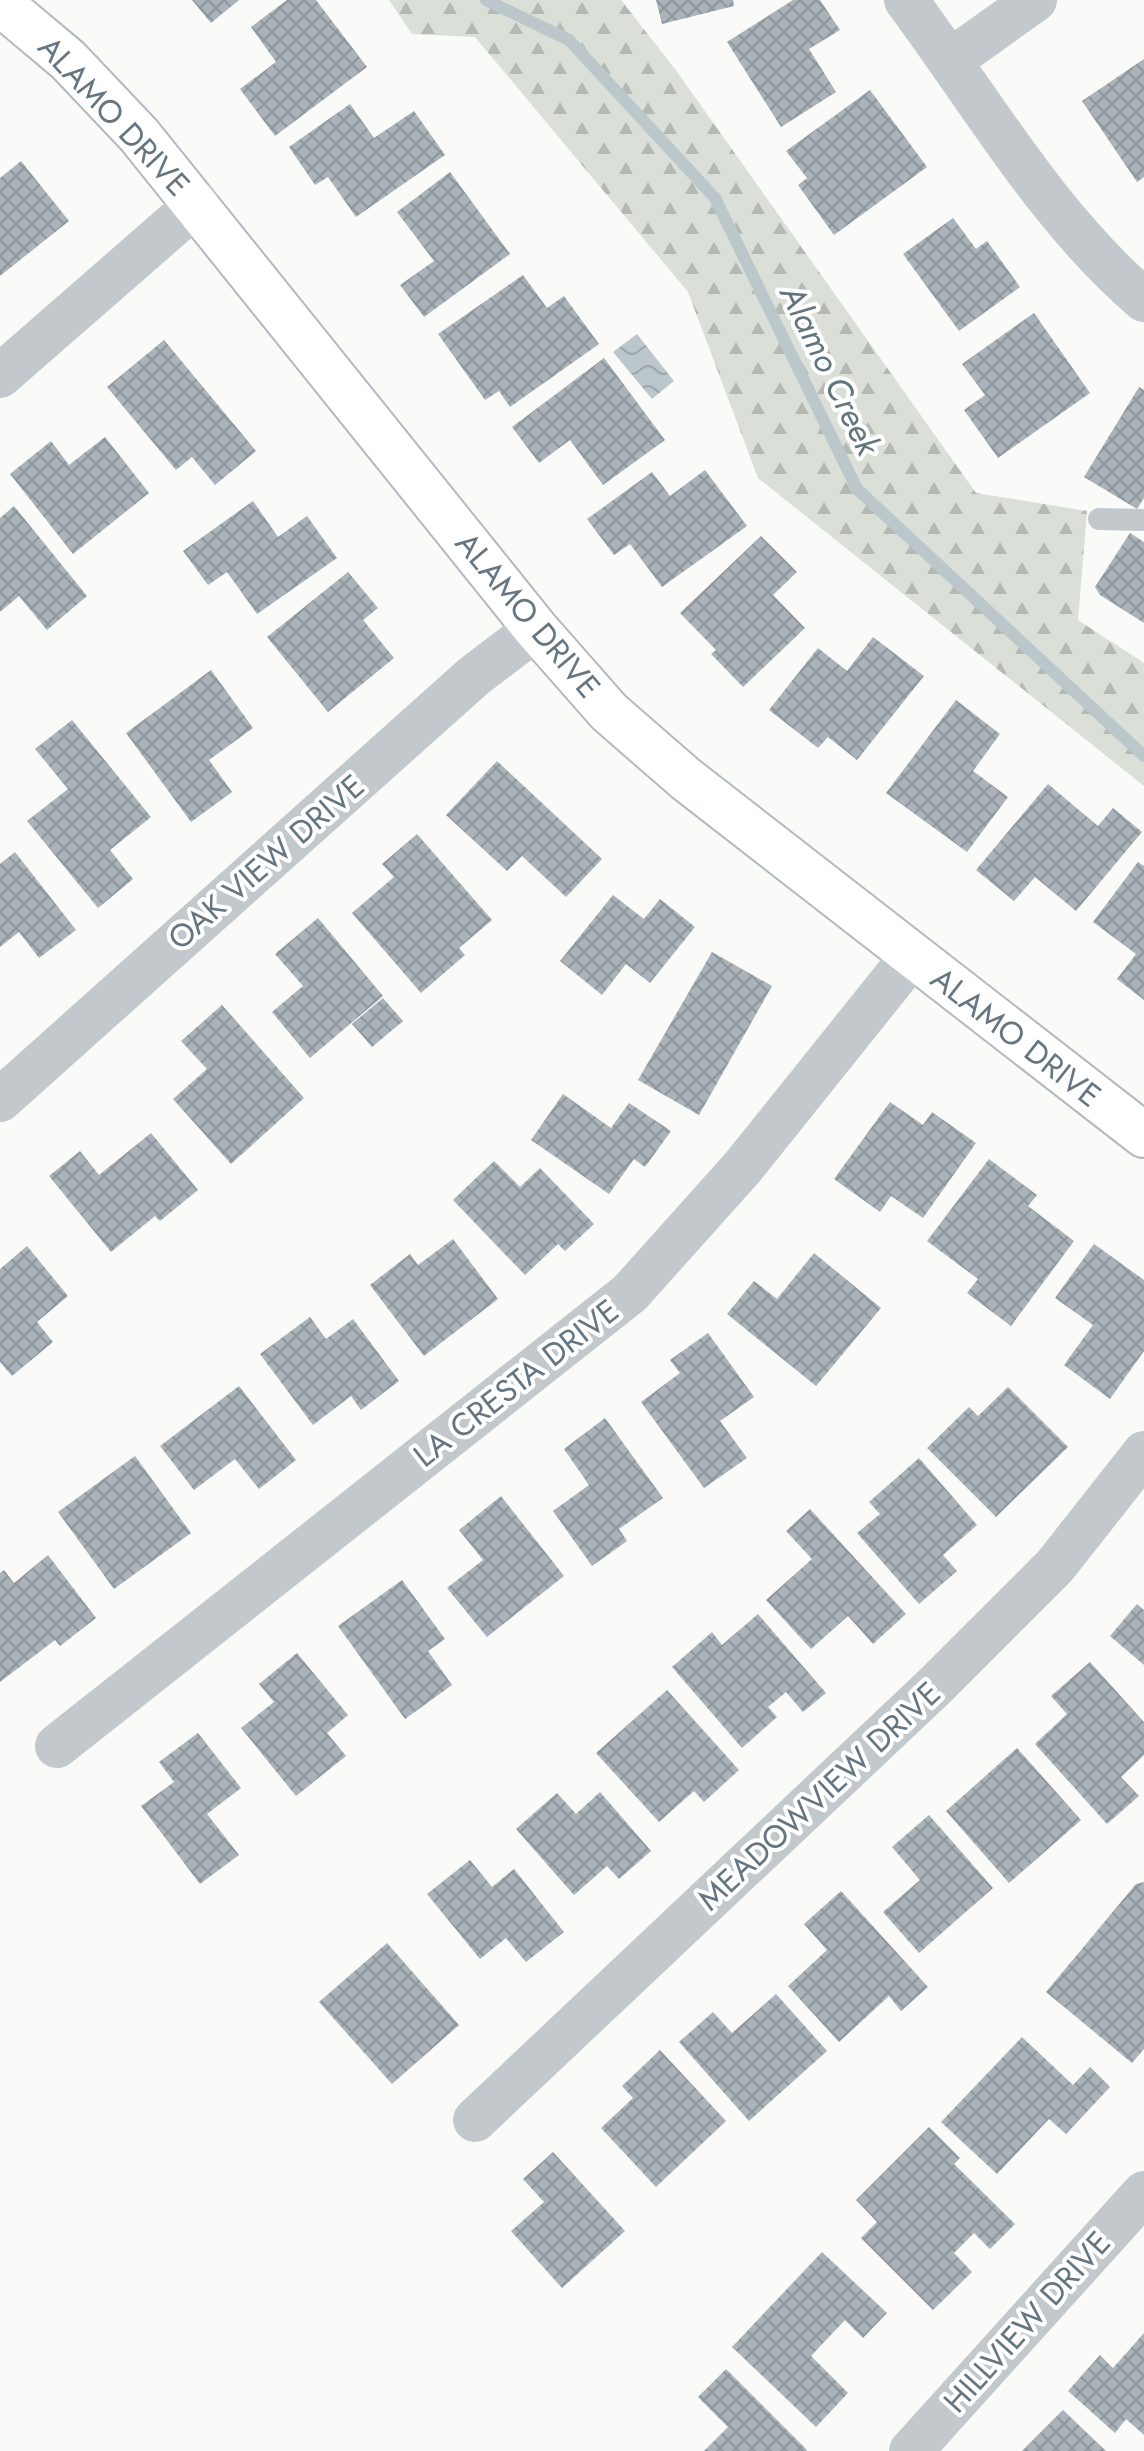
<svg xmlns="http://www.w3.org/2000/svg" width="1144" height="2451" font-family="Jost,sans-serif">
<defs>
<pattern id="forest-firs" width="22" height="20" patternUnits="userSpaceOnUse" patternTransform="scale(2)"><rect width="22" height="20" fill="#dadfd7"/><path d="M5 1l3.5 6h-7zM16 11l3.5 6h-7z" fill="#b4b9b4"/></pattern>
<pattern id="water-waves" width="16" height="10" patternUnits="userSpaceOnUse" patternTransform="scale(2)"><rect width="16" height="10" fill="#bbc7cb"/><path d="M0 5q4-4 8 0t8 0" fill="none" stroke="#9ca6aa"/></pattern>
<pattern id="building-cross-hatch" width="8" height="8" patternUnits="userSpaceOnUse" patternTransform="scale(2)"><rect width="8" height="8" fill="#aab3b9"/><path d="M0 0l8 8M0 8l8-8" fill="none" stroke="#8e969c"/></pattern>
</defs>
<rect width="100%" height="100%" fill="#fafaf8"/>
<!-- forest -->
<polygon fill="url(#forest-firs)" points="389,0 621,0 675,69 976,493 1087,511 1078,620 1144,663 1144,786 758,478 688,292 475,37 412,34"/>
<!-- water -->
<polygon fill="url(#water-waves)" points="637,334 674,381 652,399 613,352"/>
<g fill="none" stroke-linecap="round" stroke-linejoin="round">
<!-- stream -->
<polyline stroke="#bbc7cb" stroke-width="12" points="486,0 569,40 715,198 857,489 1144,756"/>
</g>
<!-- building -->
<g fill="url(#building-cross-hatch)">
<polygon points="192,0 239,0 211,23"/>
<polygon points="287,0 316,0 367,67 275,136 240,89 276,62 251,27"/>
<polygon points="656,0 733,0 734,6 662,24"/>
<polygon points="793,0 820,0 840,30 809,49 836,92 781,127 727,42"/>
<polygon points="1144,59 1144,177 1137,182 1082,101"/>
<polygon points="870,90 927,167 834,235 798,185 807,178 786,151"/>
<polygon points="350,104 374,138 414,111 445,155 356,217 328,177 315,185 289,147"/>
<polygon points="21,161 69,221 0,276 0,178"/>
<polygon points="450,172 510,254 424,317 400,285 434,261 397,212"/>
<polygon points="953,218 976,249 987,241 1020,287 959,331 903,254"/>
<polygon points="523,275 547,308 564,296 599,344 510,407 499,391 485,400 438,334"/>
<polygon points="1034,313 1090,393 998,458 964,410 985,395 962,364"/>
<polygon points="164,340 256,451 215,485 192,457 176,470 107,387"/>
<polygon points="604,358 665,440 603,485 570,440 539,463 512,427"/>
<polygon points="1139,387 1144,390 1144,498 1137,509 1084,477"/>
<polygon points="105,437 149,493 73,554 10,474 51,441 69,465"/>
<polygon points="705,470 747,526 662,587 630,544 614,555 587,519 652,472 670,496"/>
<polygon points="253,501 278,537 307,516 337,558 257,614 227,572 208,585 183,551"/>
<polygon points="14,506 87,596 47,630 19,596 0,612 0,518"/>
<polygon points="1130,533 1144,542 1144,623 1100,595 1095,587"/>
<polygon points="761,536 797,572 773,595 805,628 743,687 711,654 716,650 680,613"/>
<polygon points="348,572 378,608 363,620 394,658 328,712 267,637"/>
<polygon points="873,637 924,676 857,760 828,737 818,748 769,710 818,648 847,671"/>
<polygon points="211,670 253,728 209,760 232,792 191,822 126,733"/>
<polygon points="956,700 1000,734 973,771 1008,797 967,852 886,793"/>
<polygon points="72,720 151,817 110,850 133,879 98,908 27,821 68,789 35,749"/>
<polygon points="497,761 602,859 566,897 522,856 507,871 446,815"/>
<polygon points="1048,784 1098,826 1113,808 1142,832 1076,911 1035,877 1014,901 976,870"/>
<polygon points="417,834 492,920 459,948 465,955 421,993 352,913 394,877 382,864"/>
<polygon points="15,852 76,930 39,958 19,932 0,947 0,864"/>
<polygon points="1138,862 1144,866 1144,1000 1117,979 1136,954 1093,922"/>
<polygon points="613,895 644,919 660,899 695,927 650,983 626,964 602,995 560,961"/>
<polygon points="318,918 383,996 310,1058 272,1012 303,986 275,954"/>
<polygon points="712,952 772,986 699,1115 638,1080"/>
<polygon points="383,998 403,1021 372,1047 352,1024"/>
<polygon points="222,1005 304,1098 231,1164 173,1099 207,1069 181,1041"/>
<polygon points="563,1094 611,1128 629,1103 671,1131 645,1167 634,1159 609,1194 531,1140"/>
<polygon points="890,1102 923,1125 932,1112 976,1143 923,1218 891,1196 880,1212 834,1179"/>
<polygon points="151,1133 198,1190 160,1221 155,1216 111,1252 49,1176 80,1151 99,1175"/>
<polygon points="989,1159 1037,1195 1028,1206 1074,1241 1011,1326 967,1293 978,1279 927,1241"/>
<polygon points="494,1161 520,1187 540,1168 594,1224 565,1251 558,1244 525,1275 453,1200"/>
<polygon points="453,1239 498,1299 424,1356 370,1285 410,1254 418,1265"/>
<polygon points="1094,1244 1144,1280 1144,1351 1110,1399 1064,1365 1093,1325 1055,1298"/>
<polygon points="27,1246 68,1296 37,1322 53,1342 12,1376 0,1362 0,1269"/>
<polygon points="814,1253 881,1308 816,1386 727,1314 754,1281 777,1299"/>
<polygon points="310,1317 326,1339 353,1319 399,1381 361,1410 351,1396 313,1425 260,1354"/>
<polygon points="708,1333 754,1397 720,1421 747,1458 704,1488 641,1402 680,1373 670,1360"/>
<polygon points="239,1386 296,1460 259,1489 235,1459 194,1490 160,1446"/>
<polygon points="1008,1387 1068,1447 996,1517 927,1448 969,1407 978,1416"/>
<polygon points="605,1418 663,1498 619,1529 627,1541 592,1566 553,1511 589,1485 564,1449"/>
<polygon points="135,1456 191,1533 114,1589 58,1512"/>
<polygon points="919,1458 977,1525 943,1555 957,1571 919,1604 857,1533 880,1514 869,1502"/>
<polygon points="501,1496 564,1576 487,1637 447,1588 483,1560 459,1530"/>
<polygon points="810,1509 906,1614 873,1644 848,1616 811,1649 766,1600 812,1559 786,1531"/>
<polygon points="48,1555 96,1618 60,1646 55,1640 0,1682 0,1573 4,1570 14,1583"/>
<polygon points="402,1580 445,1639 428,1651 452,1685 405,1719 338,1626"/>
<polygon points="1137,1604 1144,1610 1144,1665 1110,1636"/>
<polygon points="758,1614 826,1693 803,1712 786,1692 768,1707 777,1717 742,1748 672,1667 712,1632 722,1645"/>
<polygon points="297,1653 348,1715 327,1733 346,1756 296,1796 241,1728 274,1702 259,1684"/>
<polygon points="1090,1662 1144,1722 1144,1755 1121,1777 1139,1796 1107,1824 1035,1744 1067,1714 1051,1696"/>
<polygon points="667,1690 739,1770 704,1802 694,1791 659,1822 596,1753"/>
<polygon points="198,1733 241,1788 207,1814 239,1855 200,1884 141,1806 174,1782 159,1762"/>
<polygon points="1017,1748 1081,1820 1009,1883 946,1811"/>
<polygon points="600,1792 651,1851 619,1879 607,1866 574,1895 516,1829 557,1793 576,1814"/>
<polygon points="929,1815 993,1888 919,1953 883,1912 920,1880 892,1847"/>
<polygon points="470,1860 492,1887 514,1869 564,1932 526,1962 506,1938 480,1959 427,1894"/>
<polygon points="1144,1882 1144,2049 1132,2063 1046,1992 1136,1884"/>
<polygon points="841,1891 928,1987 901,2011 889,1996 839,2042 788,1986 827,1950 804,1924"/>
<polygon points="387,1943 459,2025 392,2084 319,2002"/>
<polygon points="776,1994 827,2051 749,2121 679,2042 713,2012 732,2033"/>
<polygon points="1022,2037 1073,2085 1090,2067 1110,2087 1066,2134 1049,2119 997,2174 941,2122"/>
<polygon points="660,2050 726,2121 656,2187 601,2128 633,2098 622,2086"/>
<polygon points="929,2127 960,2158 954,2164 1015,2224 990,2249 974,2233 954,2253 972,2272 933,2310 861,2238 877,2222 856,2200"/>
<polygon points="553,2152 625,2231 562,2288 511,2231 544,2202 523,2179"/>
<polygon points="822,2252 887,2313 863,2338 845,2320 811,2356 848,2393 816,2427 732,2347"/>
<polygon points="1144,2333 1144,2435 1126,2419 1115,2433 1068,2391 1100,2355 1113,2368"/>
<polygon points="726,2369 807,2450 806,2451 704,2451 728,2427 698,2397"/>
<polygon points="1063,2410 1106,2451 1022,2451"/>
</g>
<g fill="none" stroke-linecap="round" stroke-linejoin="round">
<defs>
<polyline id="secondary" points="0,3 68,60 139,135 536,629 609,712 686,779 1144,1135"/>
</defs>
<!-- secondary casing -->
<use href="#secondary" stroke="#b3babf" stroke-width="48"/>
<!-- lane -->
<polyline stroke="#c3c8cc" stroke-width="22" points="1099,519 1144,520"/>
<!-- street -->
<g stroke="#c3c8cc" stroke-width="44">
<path d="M906 0C982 102 1047 217 1144 300"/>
<polyline points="951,60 1035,0"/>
<polyline points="0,376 197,204"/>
<polyline points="0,1100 474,676 536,629"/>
<polyline points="57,1746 630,1293 742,1168 912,956"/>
<polyline points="475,2120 935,1686 1055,1566 1144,1453"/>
<polyline points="911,2451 1144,2193"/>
</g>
<!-- secondary -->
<use href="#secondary" stroke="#fff" stroke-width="44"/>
</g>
<g text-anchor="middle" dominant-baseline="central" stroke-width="8" stroke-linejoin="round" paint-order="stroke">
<!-- street labels -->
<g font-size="32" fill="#657683" stroke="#fff">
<text transform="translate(114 116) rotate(47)">ALAMO DRIVE</text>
<text transform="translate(528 615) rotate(50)">ALAMO DRIVE</text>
<text transform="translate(266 862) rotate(-41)">OAK VIEW DRIVE</text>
<text transform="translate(1016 1037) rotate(38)">ALAMO DRIVE</text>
<text transform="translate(516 1383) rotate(-38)">LA CRESTA DRIVE</text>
<text transform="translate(819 1796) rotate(-43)">MEADOWVIEW DRIVE</text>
<text transform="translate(1027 2322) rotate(-48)">HILLVIEW DRIVE</text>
</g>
<!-- water labels -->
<g font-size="34" font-style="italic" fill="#60757c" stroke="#fff">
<text transform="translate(830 370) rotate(64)">Alamo Creek</text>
</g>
</g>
</svg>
